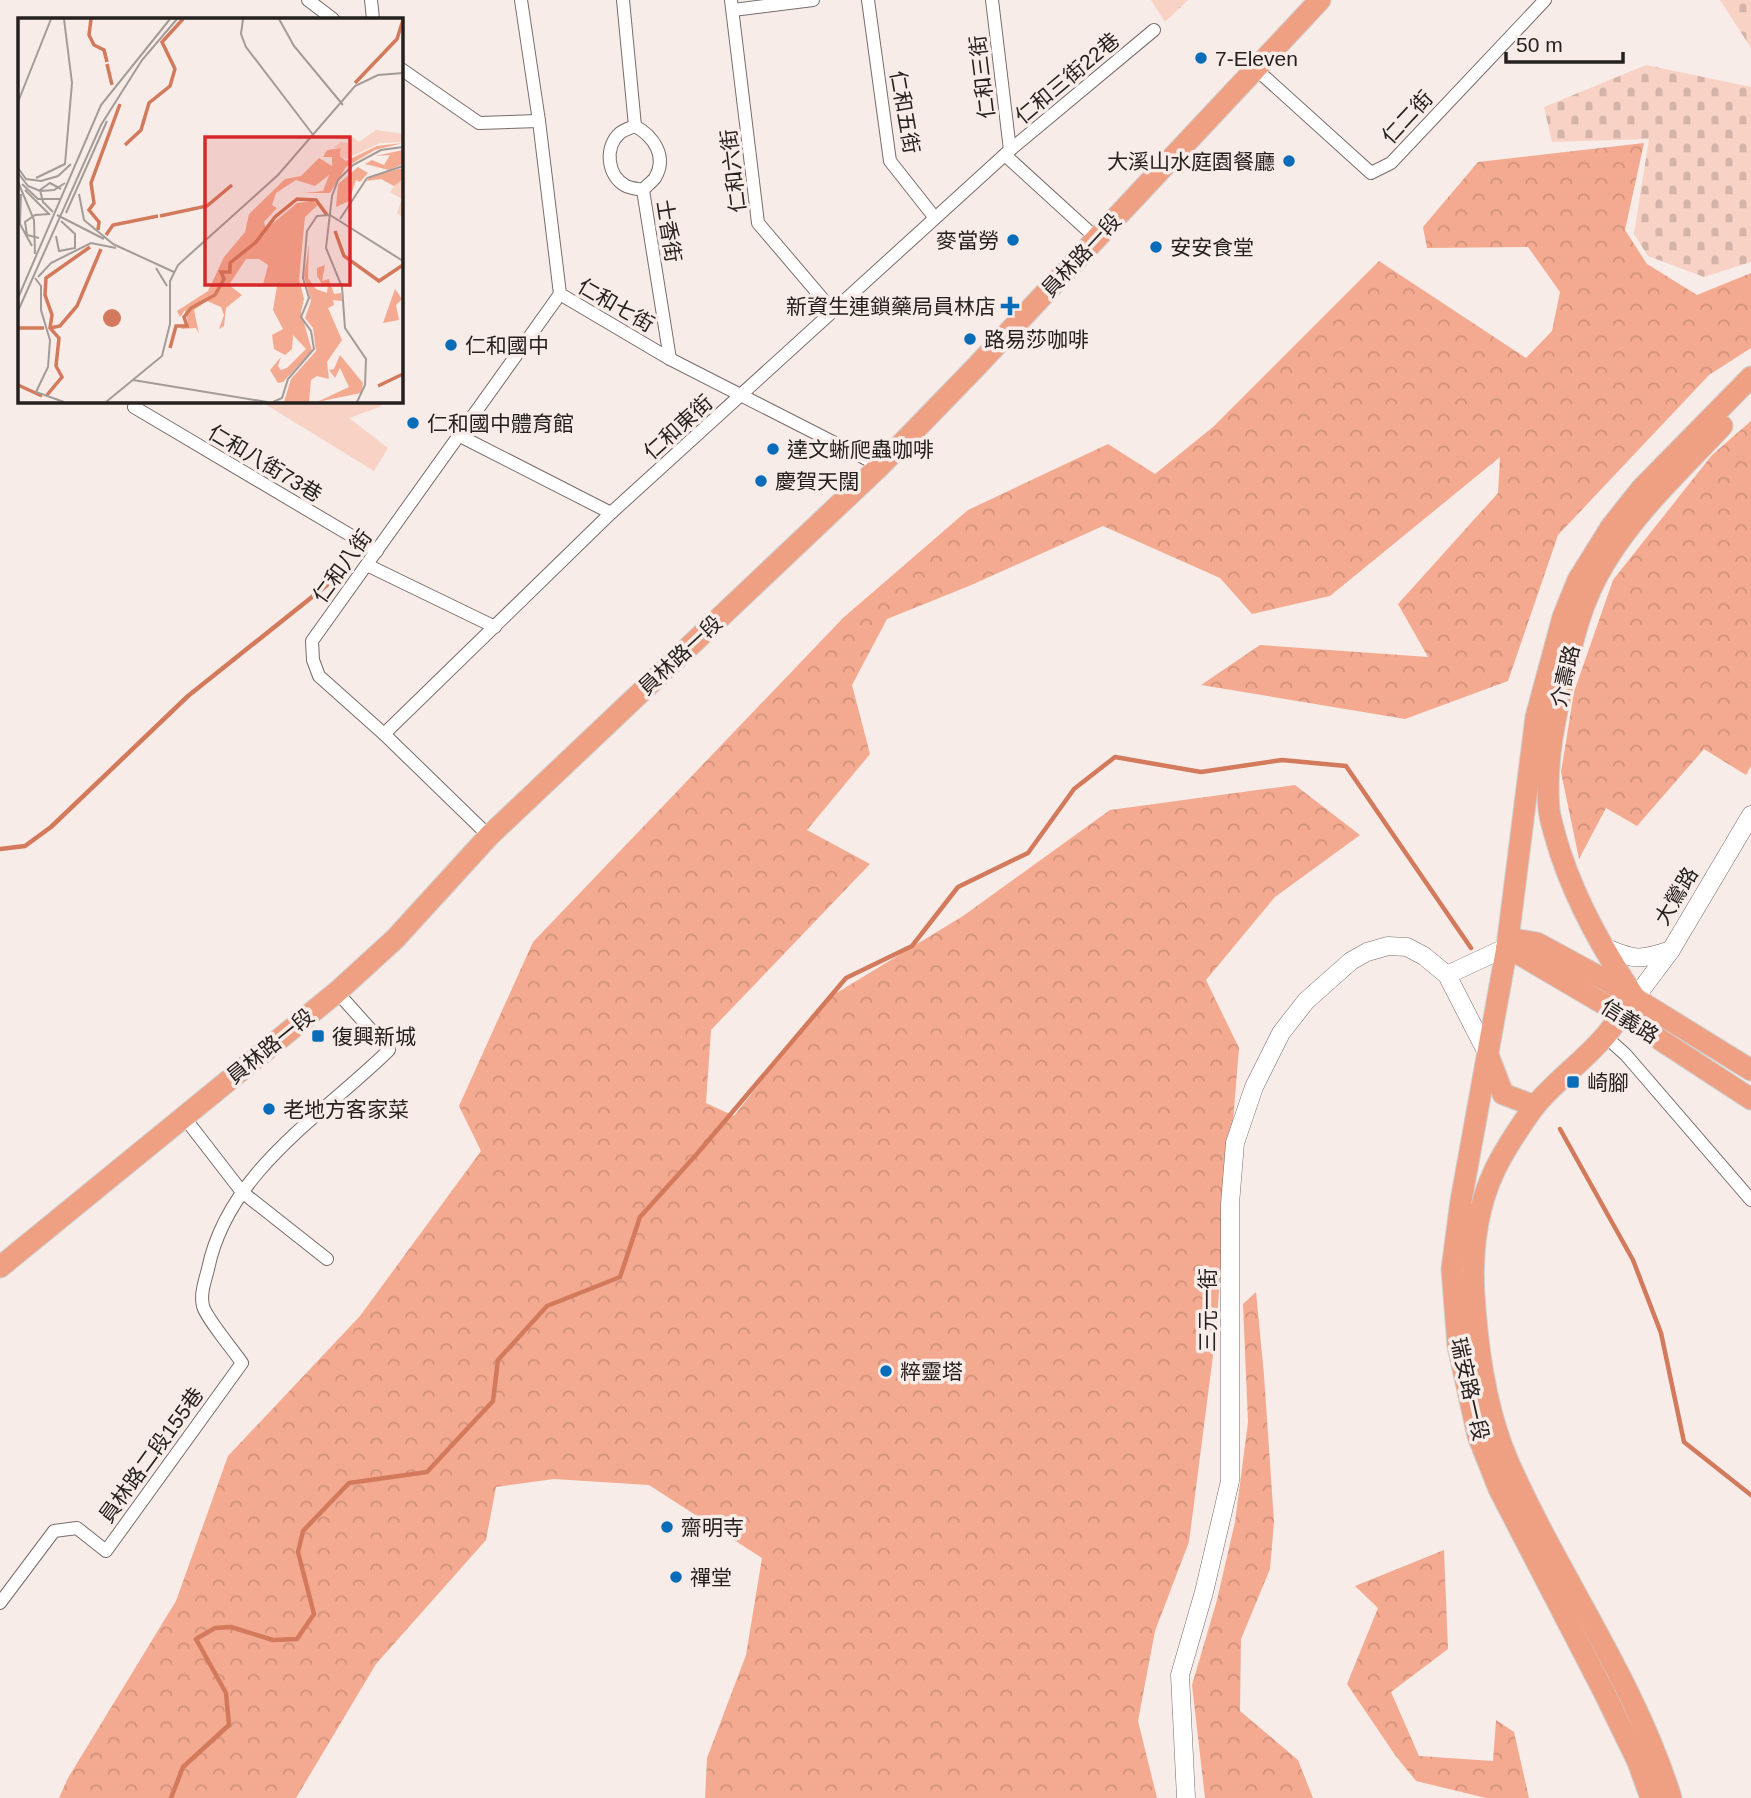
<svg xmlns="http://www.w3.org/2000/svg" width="1751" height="1798" font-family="Arial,'Noto Sans TC',sans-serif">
<defs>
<pattern id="grass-tufts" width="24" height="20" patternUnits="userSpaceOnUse" patternTransform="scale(1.75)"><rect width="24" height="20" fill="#f8d2c4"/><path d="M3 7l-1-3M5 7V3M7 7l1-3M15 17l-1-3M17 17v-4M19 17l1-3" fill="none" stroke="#d4b4a8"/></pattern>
<pattern id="forest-crowns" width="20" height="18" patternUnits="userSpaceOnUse" patternTransform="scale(1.75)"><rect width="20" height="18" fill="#f4aa90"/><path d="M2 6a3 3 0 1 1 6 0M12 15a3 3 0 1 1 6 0" fill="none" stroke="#d1927c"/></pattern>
<pattern id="cemetery-stones" width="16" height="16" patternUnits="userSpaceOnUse" patternTransform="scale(1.75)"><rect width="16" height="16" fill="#f8d2c4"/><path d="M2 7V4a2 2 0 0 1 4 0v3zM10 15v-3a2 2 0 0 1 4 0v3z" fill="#d4b4a8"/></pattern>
</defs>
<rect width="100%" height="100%" fill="#f7ece8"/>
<!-- grass -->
<polygon fill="url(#grass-tufts)" points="1151,0 1188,0 1165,22"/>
<!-- forest -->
<g fill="url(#forest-crowns)">
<polygon points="1644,143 1625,230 1647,264 1697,295 1751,273 1751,348 1709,375 1558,535 1508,681 1405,719 1201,685 1260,645 1428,657 1398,604 1498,493 1500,457 1330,596 1252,614 1220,578 1103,526 969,586 887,619 852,685 870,754 807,830 870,864 711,1030 706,1103 734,1116 825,1000 963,916 1110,810 1295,785 1360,835 1275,897 1206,980 1239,1048 1215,1340 1189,1542 1155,1631 1138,1721 1157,1798 705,1798 707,1758 746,1655 762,1558 649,1485 554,1479 496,1487 486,1540 376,1664 296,1798 59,1798 68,1778 176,1601 228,1456 360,1316 481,1151 459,1106 533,942 843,618 968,510 1108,444 1155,474 1213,427 1379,261 1526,358 1552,331 1560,292 1528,247 1427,248 1423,227 1478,162"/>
<polygon points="1751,421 1751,766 1746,775 1704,749 1637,826 1606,808 1579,859 1561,772 1574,692 1613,580 1712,455"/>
<polygon points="1256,1292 1264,1375 1274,1522 1270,1569 1241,1639 1240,1711 1298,1760 1313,1798 1205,1798 1192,1685 1217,1600 1235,1522 1248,1422 1243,1304"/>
<polygon points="1444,1550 1448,1649 1391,1692 1419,1756 1493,1761 1496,1720 1514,1732 1529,1798 1486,1798 1416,1781 1395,1755 1347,1684 1378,1608 1355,1586"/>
</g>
<!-- cemetery -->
<g fill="url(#cemetery-stones)">
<polygon points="1720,0 1751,0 1751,48"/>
<polygon points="1646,65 1751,87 1751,262 1704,277 1648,256 1634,234 1649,139 1552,142 1544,107"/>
</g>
<!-- garden -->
<polygon fill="#f8d2c4" points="260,401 322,403 385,401 380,407 349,418 388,448 374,471"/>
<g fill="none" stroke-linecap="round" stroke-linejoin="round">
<!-- stream -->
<g stroke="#d27a5b" stroke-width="4.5">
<polyline points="0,849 25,846 51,827 188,696 327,585"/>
<polyline points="1560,1129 1633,1260 1661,1333 1684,1442 1751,1495"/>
<polyline points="171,1798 183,1767 229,1725 226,1693 196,1639 215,1628 231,1627 273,1640 297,1639 314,1614 298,1552 303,1531 349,1483 427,1472 493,1401 498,1360 547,1306 620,1277 640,1217 696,1155 846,978 912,946 958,887 1028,853 1074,789 1115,757 1201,772 1282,760 1346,766 1471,948"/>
</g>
<defs>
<g id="street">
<polyline points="308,0 333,19"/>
<polyline points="371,0 373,19"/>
<polyline points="521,0 539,121 560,294 670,359 880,466"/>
<polyline points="623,0 635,126"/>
<polyline points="731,0 758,223 833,311"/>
<polyline points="868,0 890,161 935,218"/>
<polyline points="992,0 1010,150"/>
<polyline points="733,10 813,0"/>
<polyline points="401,69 479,123 539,121"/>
<polyline points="1256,69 1371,173 1391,163 1545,0"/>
<path d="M635 126C630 128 624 130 620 133 604 147 607 176 626 186 630 188 638 189 643 190"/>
<path d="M635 126C653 136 668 156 655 178 652 182 646 186 643 190"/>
<polyline points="1005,155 1096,238"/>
<polyline points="643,190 670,359"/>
<polyline points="134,407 377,551"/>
<polyline points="460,436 611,513"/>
<polyline points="367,565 495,627"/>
<polyline points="384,734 611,513 1010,150 1154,30"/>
<polyline points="489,836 384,734 319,676 313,660 312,641 560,294"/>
<polyline points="1605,1036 1626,1055 1751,1200"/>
<polyline points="184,1117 242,1192 327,1259"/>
<path d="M0 1603 54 1531 77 1528 106 1551 242 1363C234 1351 206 1318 203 1306 200 1294 205 1281 208 1269 228 1171 323 1115 389 1050L337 992"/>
</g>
<g id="secondary">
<path d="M1601 946C1634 959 1636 962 1671 950"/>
<polyline points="1447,975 1507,947"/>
<polyline points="1635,998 1671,950 1751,815"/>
<polyline points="1186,1798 1180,1675 1204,1592 1230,1481 1230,1204 1235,1143 1254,1087 1281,1033 1306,1001 1351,961 1367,952 1388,946 1407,947 1424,956 1447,975 1487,1053"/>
</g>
<g id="primary">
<polyline points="1507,947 1621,1014 1751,1099"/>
<polyline points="1507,947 1518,940 1537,943 1607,981 1751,1070"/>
<path d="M1635 998C1624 1010 1616 1023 1606 1035 1584 1061 1555 1081 1534 1107 1523 1122 1512 1139 1502 1156 1475 1203 1470 1256 1475 1309 1479 1360 1487 1412 1507 1459 1557 1574 1634 1678 1671 1798"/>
<path d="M1635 998C1604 951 1578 906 1560 852 1556 838 1551 824 1549 810 1545 766 1554 722 1564 679 1573 638 1582 600 1604 564 1635 512 1681 470 1722 426"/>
<polyline points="1488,1055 1503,1094 1535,1106"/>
<polyline points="0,1267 337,992 395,939 489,836 880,466 975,368 1320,0"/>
<polyline points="1651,1798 1638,1762 1604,1692 1499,1489 1478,1436 1458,1346 1452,1269 1461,1201 1507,947 1536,717 1563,617 1578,580 1611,527 1642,488 1751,377"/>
</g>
</defs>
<!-- street casing -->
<use href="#street" stroke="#776d6a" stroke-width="14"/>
<!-- secondary casing -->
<use href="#secondary" stroke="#776d6a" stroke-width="19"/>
<!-- primary casing -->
<use href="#primary" stroke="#cfcece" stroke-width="23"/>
<!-- street -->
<use href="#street" stroke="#fff" stroke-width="12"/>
<!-- secondary -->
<use href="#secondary" stroke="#fff" stroke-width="18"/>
<!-- primary -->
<use href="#primary" stroke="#efa082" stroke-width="21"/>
</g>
<!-- markers -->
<g fill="#096cb9" stroke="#f7ece8" stroke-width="2.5">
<circle cx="1201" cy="58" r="7"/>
<circle cx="1289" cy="161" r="7"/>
<circle cx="1013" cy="240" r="7"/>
<circle cx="1156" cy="247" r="7"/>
<path d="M1006.5 295.5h7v7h7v7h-7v7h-7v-7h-7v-7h7z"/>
<circle cx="970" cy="339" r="7"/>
<circle cx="451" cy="345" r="7"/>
<circle cx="413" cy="423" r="7"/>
<circle cx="773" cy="449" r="7"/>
<circle cx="761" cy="481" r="7"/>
<rect x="311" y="1029" width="14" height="14" rx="3.5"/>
<rect x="1566" y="1075" width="14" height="14" rx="3.5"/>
<circle cx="269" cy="1109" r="7"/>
<circle cx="886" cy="1371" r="7"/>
<circle cx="667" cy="1527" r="7"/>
<circle cx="676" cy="1577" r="7"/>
</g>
<g text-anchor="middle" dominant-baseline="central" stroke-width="7" stroke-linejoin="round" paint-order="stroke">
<!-- poi labels -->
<g font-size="21" fill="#25211f" stroke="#f7ece8" text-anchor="start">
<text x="1215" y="58">7-Eleven</text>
<text x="1275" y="161" text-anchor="end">大溪山水庭園餐廳</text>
<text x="999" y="240" text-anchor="end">麥當勞</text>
<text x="1170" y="247">安安食堂</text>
<text x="996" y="306" text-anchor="end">新資生連鎖藥局員林店</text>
<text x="984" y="339">路易莎咖啡</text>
<text x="465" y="345">仁和國中</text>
<text x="427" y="423">仁和國中體育館</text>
<text x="787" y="449">達文蜥爬蟲咖啡</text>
<text x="775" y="481">慶賀天闊</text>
<text x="332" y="1036">復興新城</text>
<text x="1587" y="1082">崎腳</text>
<text x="283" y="1109">老地方客家菜</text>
<text x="900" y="1371">粹靈塔</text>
<text x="681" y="1527">齋明寺</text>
<text x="690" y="1577">禪堂</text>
</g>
<!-- street labels -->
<g font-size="21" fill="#25211f" stroke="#f7ece8">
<text transform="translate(982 77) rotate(-97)">仁和三街</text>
<text transform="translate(1067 78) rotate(-40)">仁和三街22巷</text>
<text transform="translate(905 112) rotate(80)">仁和五街</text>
<text transform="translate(1407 117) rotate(-47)">仁二街</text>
<text transform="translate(733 171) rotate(-97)">仁和六街</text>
<text transform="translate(669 231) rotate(81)">士香街</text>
<text transform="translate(1081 255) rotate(-47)">員林路一段</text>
<text transform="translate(616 305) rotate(30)">仁和七街</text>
<text transform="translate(678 427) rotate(-42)">仁和東街</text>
<text transform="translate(265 463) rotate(31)">仁和八街73巷</text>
<text transform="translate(342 566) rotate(-54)">仁和八街</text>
<text transform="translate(680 655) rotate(-43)">員林路一段</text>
<text transform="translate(1565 676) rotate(-77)">介壽路</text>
<text transform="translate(1676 896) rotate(-59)">大鶯路</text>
<text transform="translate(1630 1021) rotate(32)">信義路</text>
<text transform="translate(270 1046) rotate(-39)">員林路一段</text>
<text transform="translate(1207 1310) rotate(-90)">三元一街</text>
<text transform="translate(1470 1389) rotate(77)">瑞安路一段</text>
<text transform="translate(151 1455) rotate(-54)">員林路二段155巷</text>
</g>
</g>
<!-- overview -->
<g transform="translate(18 18)">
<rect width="385" height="385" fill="#f7ece8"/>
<path d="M385 157V227L384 199 379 195 384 181 372 174Z" fill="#f8d2c4"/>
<path d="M385 125 357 132 328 149 312 175H286L305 173 311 157 297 168 278 162 258 175 254 187 259 190 246 204 248 211 279 185 294 183 300 187 287 199 281 261 286 281 283 294 294 333 265 364 260 365 252 352 263 339 260 348 263 352 269 350 288 331 275 317 274 331 267 337 256 331 254 317 265 311 255 292 259 268 245 267 250 247 241 241H228L211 267 224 277 208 290 206 308 201 311 206 297 203 289 189 283 176 292 181 316 178 310 163 311 170 305 167 292 162 299 159 293 190 273 206 239 227 214 231 196 267 161 283 158 301 140 314 148V139H305L309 132 323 130 322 138 328 143 359 128ZM385 132V146L371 152 347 146 354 142 366 147 372 137 357 138ZM340 149 350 155 342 164 338 162 331 183 318 189 320 166ZM385 150V161L376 168 363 161 348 163 355 157ZM291 225 290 260 298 271 309 275 310 267 304 266 299 258V250L307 247 304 263 311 261 316 276 323 275 324 283 315 282 316 287 310 290 324 322 309 344 311 361 299 358 293 362 291 384H266L273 361 298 333 295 310 287 300 293 283 286 258ZM377 271 384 281 378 287 381 302 365 305ZM322 337 345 365 343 375 299 384 331 369 322 350 317 360 311 352 316 351Z" fill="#f4aa90"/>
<path d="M358 112 385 116V124L362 125 328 141 322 138 323 130H315L323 124 334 126 331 116 341 124Z" fill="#f8d2c4"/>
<path d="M85 300a9 9 0 1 1 18 0a9 9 0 1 1-18 0Z" fill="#d27a5b"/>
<path fill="none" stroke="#d27a5b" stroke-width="3.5" d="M73 1 71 17 76 27 86 32 89 44M89 46 94 67M337 65 379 21 385 2M107 127 123 112 131 85 152 68 157 51 144 24 165 1M142 198 189 188 214 167M80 212 81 204 71 192 76 185 73 165 102 86M317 213 326 238 361 263 385 247M88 217 95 207 140 198M0 310H26M32 310 42 308 59 288 83 231M152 330 158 308H169L166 299 173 290 197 277 206 261 203 254H212V245L238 224 257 199 279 181 298 182 309 197M0 367 24 378M360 368 385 356M29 377 44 359 38 348 41 320 32 310 34 297 27 277 28 260 72 229"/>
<path fill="none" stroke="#a39b98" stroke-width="2" d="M225 1 223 16 228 29 296 118M261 1 276 28 325 87M0 84 33 1M0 150 8 161 23 163 40 158 53 146M0 155 10 168 22 173 36 172 47 165M18 160 47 146 54 65 46 1M0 164 16 202 17 236M4 166 20 181H43M7 172 32 197M3 176 2 206 14 228M61 176 66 202 95 226M35 194 25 184 22 172 32 165 43 171M48 195 89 103M39 197 86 221M312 197 385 243M322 201 349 160 385 148M38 218 41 233 57 230V216L43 203M21 220 9 217 7 204 17 197 32 196M95 226 156 254M138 250 149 268M20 259 33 245 73 225 98 230M17 260 23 268V292L32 322 30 349 18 374 46 384M0 280 83 87 152 1M152 285V263L160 247 260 157 337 68 360 57 385 55M0 293 83 107 124 42 159 1M115 362 249 384M88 384 144 338 152 306V283M255 384 264 380 270 361 296 331 293 313 283 299 291 280 285 260 289 213 299 198 312 197M339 384 347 367 348 341 327 310 324 269 308 230 314 178 320 162 335 147 363 132 385 129"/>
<path fill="#d62828" fill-opacity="0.15" stroke="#d62828" stroke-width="3.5" d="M187 119H332V267H187Z"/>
<rect width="385" height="385" fill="none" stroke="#25211f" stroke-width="3.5"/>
</g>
<!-- scale -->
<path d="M1506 52v10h117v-10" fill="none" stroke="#25211f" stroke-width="3.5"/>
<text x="1516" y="52" font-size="21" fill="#25211f" stroke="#f7ece8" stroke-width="5" paint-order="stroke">50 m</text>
</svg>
